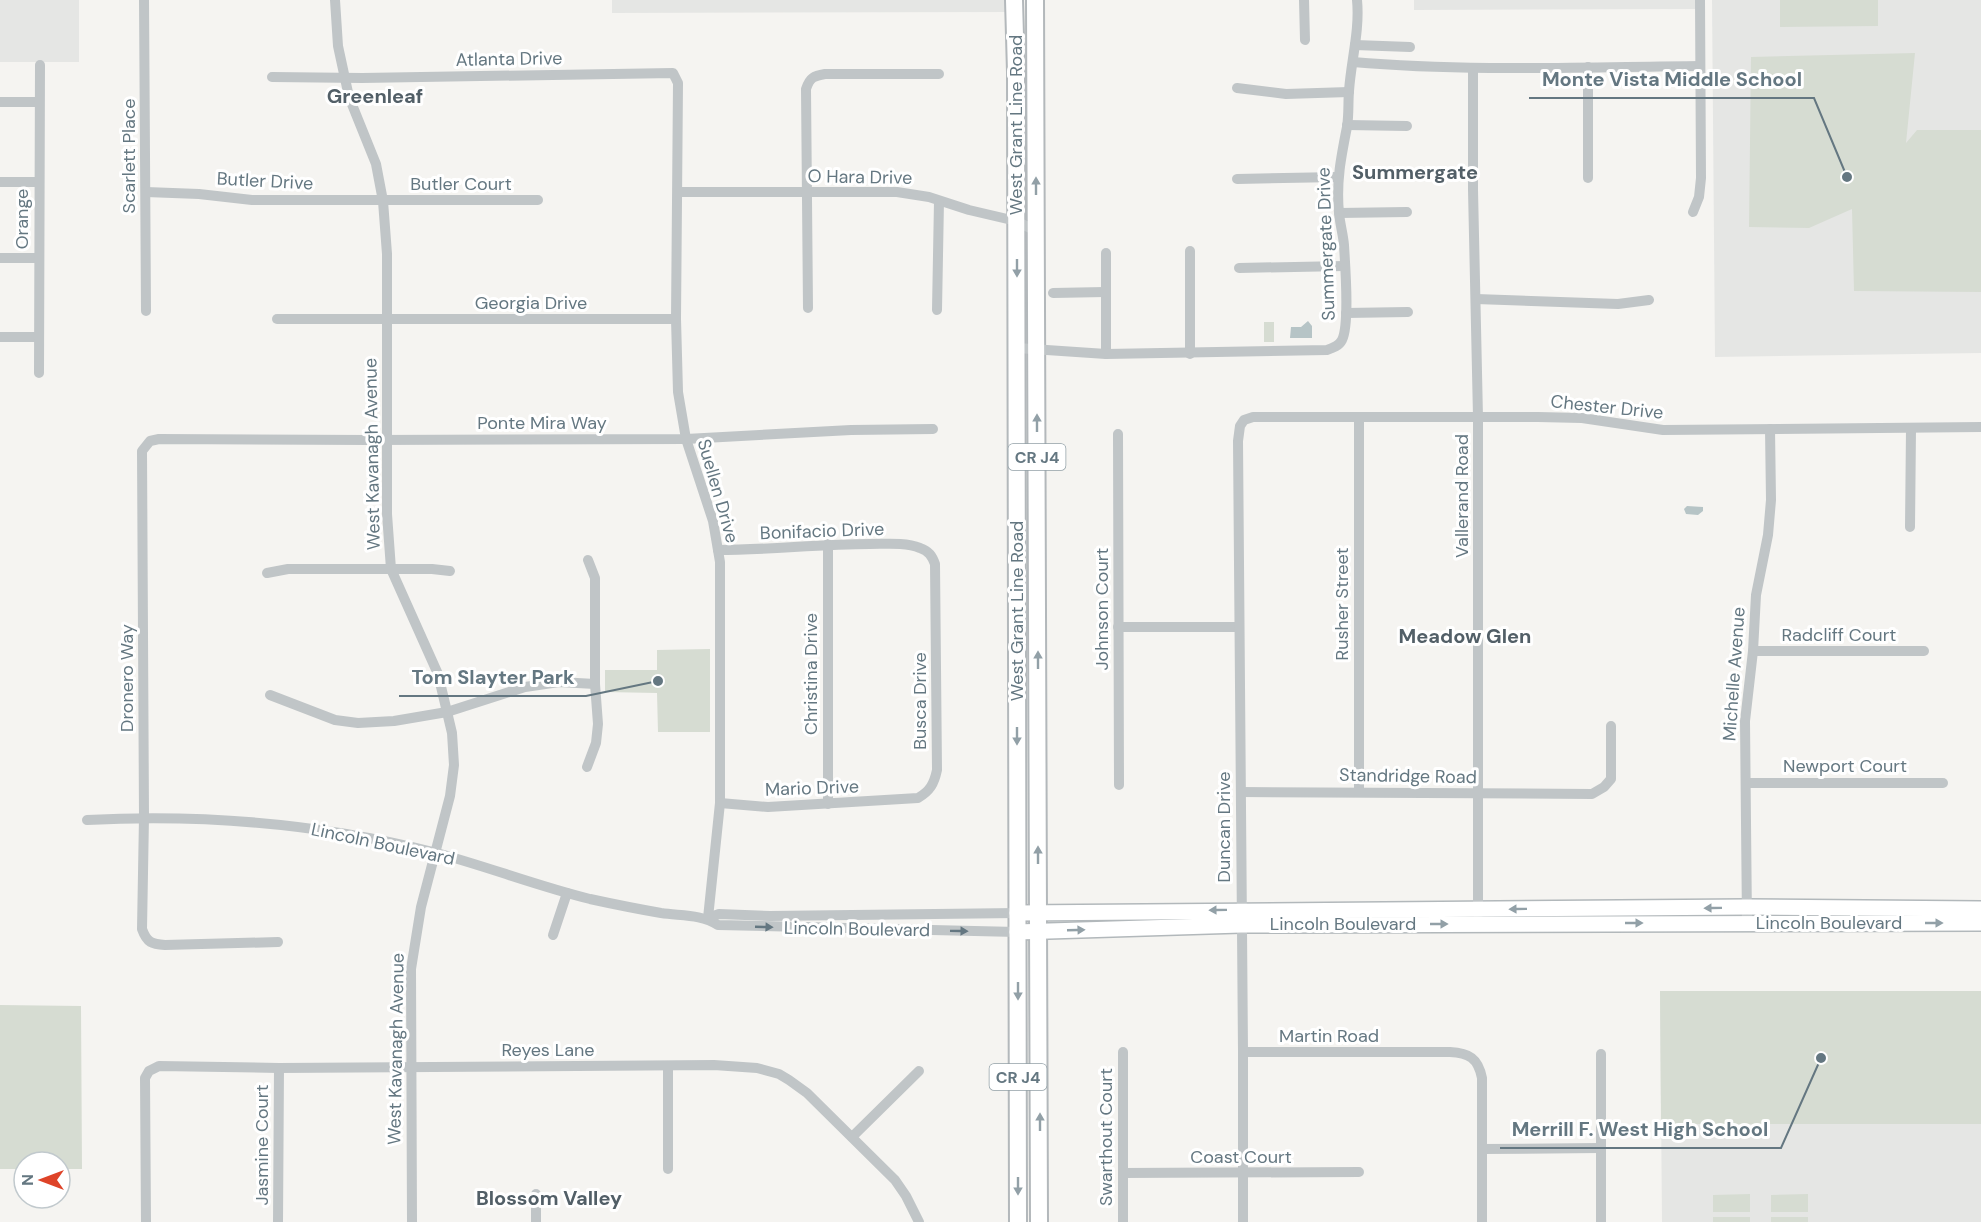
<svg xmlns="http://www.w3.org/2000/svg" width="1981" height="1222" font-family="'DM Sans',sans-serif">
<rect width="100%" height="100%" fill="#f5f4f1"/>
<!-- built -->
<g fill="#e5e6e4">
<rect x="0" y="0" width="79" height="62"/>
<polygon points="612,0 1011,0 1011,12 612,13"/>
<polygon points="1414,0 1696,0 1696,9 1414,10"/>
<polygon points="1712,0 1981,0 1981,353 1715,357"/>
<polygon points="1660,991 1981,991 1981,1222 1662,1222"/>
</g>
<!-- green -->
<g fill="#d6dcd2">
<polygon points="1780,0 1878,0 1878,26 1780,27"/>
<polygon points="1915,53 1906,143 1917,130 1981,130 1981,292 1854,291 1852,209 1809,228 1749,227 1751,57"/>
<rect x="1264" y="322" width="10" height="20"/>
<polygon points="710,649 710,732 658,732 657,693 605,692 605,670 657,670 657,650"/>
<polygon points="1660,991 1981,991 1981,1124 1661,1124"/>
<polygon points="0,1005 81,1006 82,1169 60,1169 60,1162 24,1162 24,1169 0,1169"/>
<polygon points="1750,1194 1750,1212 1713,1212 1713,1195"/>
<polygon points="1808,1194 1808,1212 1771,1212 1771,1195"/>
<rect x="1713" y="1217" width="37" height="5"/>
<rect x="1771" y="1217" width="37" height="5"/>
</g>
<!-- water -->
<g fill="#b6c4c6">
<polygon points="1308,321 1312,326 1312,338 1290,338 1291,327 1301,327"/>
<polygon points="1687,506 1703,507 1703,511 1698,515 1686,514 1684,509"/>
</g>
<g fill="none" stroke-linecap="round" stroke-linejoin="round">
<defs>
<g id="secondary">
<polyline points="1017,913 1747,907 1981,909"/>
<polyline points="1017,932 1241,925 1981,923"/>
</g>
<g id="primary">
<polyline points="1014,0 1016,72 1018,1222"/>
<polyline points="1035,0 1039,1222"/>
</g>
</defs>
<!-- secondary casing -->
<use href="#secondary" stroke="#b2b8bb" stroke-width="18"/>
<!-- primary casing -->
<use href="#primary" stroke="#b3b8bb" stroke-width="20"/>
<!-- street -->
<g stroke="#c0c5c7" stroke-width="10">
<polyline points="144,0 146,311"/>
<polyline points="335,0 338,46 349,97 376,164 383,201 387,254 387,514 391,569 438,674 452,733 454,765 450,796 421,907 411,969 412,1222"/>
<polyline points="1304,0 1305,40"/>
<polyline points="1355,45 1410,47"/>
<path d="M1353 62C1468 72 1584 67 1700 66"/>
<polyline points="1473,68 1473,190 1478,417 1478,914"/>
<polyline points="272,77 362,78 673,73 678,83 676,319 678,392 686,439 713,521 720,562 720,803 708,918"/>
<polyline points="1237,88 1286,94 1349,92"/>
<polyline points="0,102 39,102"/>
<polyline points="1347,125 1407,126"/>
<polyline points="1588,178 1588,67"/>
<polyline points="1237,179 1338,177"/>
<polyline points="0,182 39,182"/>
<polyline points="146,192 199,194 252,200 538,200"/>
<polyline points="678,192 897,192 929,197 969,210 1016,221 1036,231"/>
<polyline points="1693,212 1699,197 1701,178 1700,0"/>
<polyline points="1339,213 1407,212"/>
<polyline points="1190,251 1190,354"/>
<polyline points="1106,253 1106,354"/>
<polyline points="0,258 39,258"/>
<polyline points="1239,268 1344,266"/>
<polyline points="1053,293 1105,292"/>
<polyline points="1476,299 1618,304 1649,300"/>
<path d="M808 308 806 89C810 77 814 76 825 74H939"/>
<polyline points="937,310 939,201"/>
<polyline points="1346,313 1408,312"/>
<polyline points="277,319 676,319"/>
<polyline points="0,337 38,337"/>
<path d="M1017 348 1106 354 1327 350C1333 348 1339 346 1342 340 1350 324 1345 264 1344 245 1343 234 1340 224 1339 213 1336 182 1341 157 1347 127 1349 115 1348 103 1349 91 1351 61 1360 30 1357 0"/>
<polyline points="39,373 40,65"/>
<polyline points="1359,417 1359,791"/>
<polyline points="1118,434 1119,785"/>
<polyline points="1910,527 1911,429"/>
<polyline points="828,544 828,804"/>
<path d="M718 550C769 550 819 544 870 544 886 544 905 542 920 548 929 551 932 556 935 564L937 770C934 784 930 791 918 798L768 807 720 803"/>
<polyline points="267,573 288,569 432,569 450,571"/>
<polyline points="1118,627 1239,627"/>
<polyline points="1753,651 1924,651"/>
<polyline points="270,695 335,720 358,723 394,721 447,712 525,687 559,682 595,684"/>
<polyline points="587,767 596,743 598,724 595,684 595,578 588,560"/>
<polyline points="1747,783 1943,783"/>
<polyline points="1241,792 1592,794 1604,787 1611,779 1611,726"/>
<path d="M87 820C206 814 318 823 433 852 486 866 537 886 590 899 613 904 638 909 661 913 681 916 701 914 718 925L1017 932"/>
<polyline points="708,918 719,914 770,916 1017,913"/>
<polyline points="1747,923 1745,721 1753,651 1756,595 1768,535 1771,500 1770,429"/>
<polyline points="553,935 567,893"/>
<path d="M278 942 165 945C152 944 147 943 142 929L144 817 142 451 150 441 159 439 370 440 686 439 851 430 933 429"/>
<polyline points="1123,1052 1123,1222"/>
<path d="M1243 1052H1450C1469 1053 1478 1058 1482 1078V1222"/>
<polyline points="668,1066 668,1169"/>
<polyline points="852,1137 919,1071"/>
<polyline points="1482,1149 1600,1148"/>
<polyline points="1123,1173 1359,1172"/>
<polyline points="536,1194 536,1222"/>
<polyline points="146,1222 145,1078 149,1071 159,1066 279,1068 714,1065 757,1068 779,1074 789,1080 807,1093 895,1180 906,1196 919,1222"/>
<polyline points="278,1222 279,1068"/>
<polyline points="1243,1222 1243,1052 1238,441 1240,426 1244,420 1253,417 1538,417 1582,418 1663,430 1981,427"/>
<polyline points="1601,1222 1601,1054"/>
</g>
<!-- secondary -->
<use href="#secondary" stroke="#fff" stroke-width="15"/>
<!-- primary -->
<use href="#primary" stroke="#fff" stroke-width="16"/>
</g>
<!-- one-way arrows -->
<defs><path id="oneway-solid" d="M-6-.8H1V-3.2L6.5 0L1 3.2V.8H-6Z" transform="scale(1.5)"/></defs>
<g fill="#92a0a7">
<use href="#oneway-solid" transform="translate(1036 186) rotate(-90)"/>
<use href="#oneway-solid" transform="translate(1017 268) rotate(90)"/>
<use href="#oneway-solid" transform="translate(1037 423) rotate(-90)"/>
<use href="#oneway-solid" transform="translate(1038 660) rotate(-90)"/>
<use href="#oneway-solid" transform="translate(1017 736) rotate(90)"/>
<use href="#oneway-solid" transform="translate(1038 855) rotate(-90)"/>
<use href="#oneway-solid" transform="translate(1713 908) rotate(179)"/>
<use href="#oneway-solid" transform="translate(1518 909) rotate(179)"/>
<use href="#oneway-solid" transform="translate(1218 910) rotate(179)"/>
<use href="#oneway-solid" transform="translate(1634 923)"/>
<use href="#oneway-solid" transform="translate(1934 923)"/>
<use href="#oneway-solid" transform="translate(1439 924)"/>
<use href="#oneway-solid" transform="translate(1076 930) rotate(-2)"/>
<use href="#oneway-solid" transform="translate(1018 991) rotate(90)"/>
<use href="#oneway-solid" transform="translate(1040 1122) rotate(-90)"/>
<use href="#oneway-solid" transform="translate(1018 1186) rotate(90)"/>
</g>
<g fill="#647781">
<use href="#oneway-solid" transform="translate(764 927) rotate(2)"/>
<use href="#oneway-solid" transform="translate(959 931) rotate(1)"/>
</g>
<g text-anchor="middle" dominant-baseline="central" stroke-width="6" stroke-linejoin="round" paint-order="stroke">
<!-- shield labels -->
<g fill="#fff" stroke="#92a0a7" stroke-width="1.5">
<rect x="1008.5" y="444" width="57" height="26" rx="4.5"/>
<rect x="989.5" y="1064" width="57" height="26" rx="4.5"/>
</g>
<g font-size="16" font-weight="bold" fill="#647781">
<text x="1037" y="457">CR J4</text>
<text x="1018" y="1077">CR J4</text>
</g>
<!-- street labels -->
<g font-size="18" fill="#647781" stroke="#fff">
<text transform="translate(509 59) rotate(-1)">Atlanta Drive</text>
<text transform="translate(1016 125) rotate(-90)">West Grant Line Road</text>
<text transform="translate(129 156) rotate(-90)">Scarlett Place</text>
<text transform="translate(860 177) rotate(1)">O Hara Drive</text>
<text transform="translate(265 181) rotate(3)">Butler Drive</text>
<text x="461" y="184">Butler Court</text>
<text transform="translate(22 219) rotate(-90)">Orange</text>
<text transform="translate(1326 244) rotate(-92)">Summergate Drive</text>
<text x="531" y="303">Georgia Drive</text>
<text transform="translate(1607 407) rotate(6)">Chester Drive</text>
<text x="542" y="423">Ponte Mira Way</text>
<text transform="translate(372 454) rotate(-91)">West Kavanagh Avenue</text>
<text transform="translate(718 491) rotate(74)">Suellen Drive</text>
<text transform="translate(1462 496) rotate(-90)">Vallerand Road</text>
<text transform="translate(822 531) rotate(-2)">Bonifacio Drive</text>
<text transform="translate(1342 604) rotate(-90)">Rusher Street</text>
<text transform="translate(1102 609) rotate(-90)">Johnson Court</text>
<text transform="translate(1017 611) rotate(-90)">West Grant Line Road</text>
<text x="1839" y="635">Radcliff Court</text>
<text transform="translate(811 674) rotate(-90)">Christina Drive</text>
<text transform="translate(1734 674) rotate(-86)">Michelle Avenue</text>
<text transform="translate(127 678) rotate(-90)">Dronero Way</text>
<text transform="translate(920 701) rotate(-90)">Busca Drive</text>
<text x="1845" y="766">Newport Court</text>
<text transform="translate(1408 776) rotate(1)">Standridge Road</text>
<text transform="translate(812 788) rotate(-2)">Mario Drive</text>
<text transform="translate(1224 827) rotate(-90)">Duncan Drive</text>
<text transform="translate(383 844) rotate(12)">Lincoln Boulevard</text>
<text x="1829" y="923">Lincoln Boulevard</text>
<text x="1343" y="924">Lincoln Boulevard</text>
<text transform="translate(857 929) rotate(1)">Lincoln Boulevard</text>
<text x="1329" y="1036">Martin Road</text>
<text transform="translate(396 1049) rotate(-89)">West Kavanagh Avenue</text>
<text x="548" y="1050">Reyes Lane</text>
<text transform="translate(1106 1137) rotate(-90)">Swarthout Court</text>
<text transform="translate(262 1145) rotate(-90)">Jasmine Court</text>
<text x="1241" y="1157">Coast Court</text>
</g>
<!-- neighbourhood labels -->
<g font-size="20" font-weight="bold" fill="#525f67" stroke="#fff">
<text x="375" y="96">Greenleaf</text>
<text x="1415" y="172">Summergate</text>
<text x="1465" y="636">Meadow Glen</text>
<text x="549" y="1198">Blossom Valley</text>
</g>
</g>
<!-- callouts -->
<path fill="none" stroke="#647781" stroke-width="2" d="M1847 177L1814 98H1529M658 681L586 696H399M1821 1058L1781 1148H1500"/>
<g fill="#647781" stroke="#fff" stroke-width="2">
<circle cx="1847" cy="177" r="6"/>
<circle cx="658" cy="681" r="6"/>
<circle cx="1821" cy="1058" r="6"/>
</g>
<g font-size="20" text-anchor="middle" font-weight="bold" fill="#647781" stroke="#fff" stroke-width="6" stroke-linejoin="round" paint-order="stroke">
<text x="1672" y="86">Monte Vista Middle School</text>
<text x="493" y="684">Tom Slayter Park</text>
<text x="1640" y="1136">Merrill F. West High School</text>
</g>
<!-- north arrow -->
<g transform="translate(42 1180) rotate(270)"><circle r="28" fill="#ffffff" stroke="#c1c9cd" stroke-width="1.5"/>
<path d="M0-4.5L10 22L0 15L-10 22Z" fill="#de4328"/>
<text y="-9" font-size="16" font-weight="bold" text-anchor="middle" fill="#647781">N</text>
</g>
</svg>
